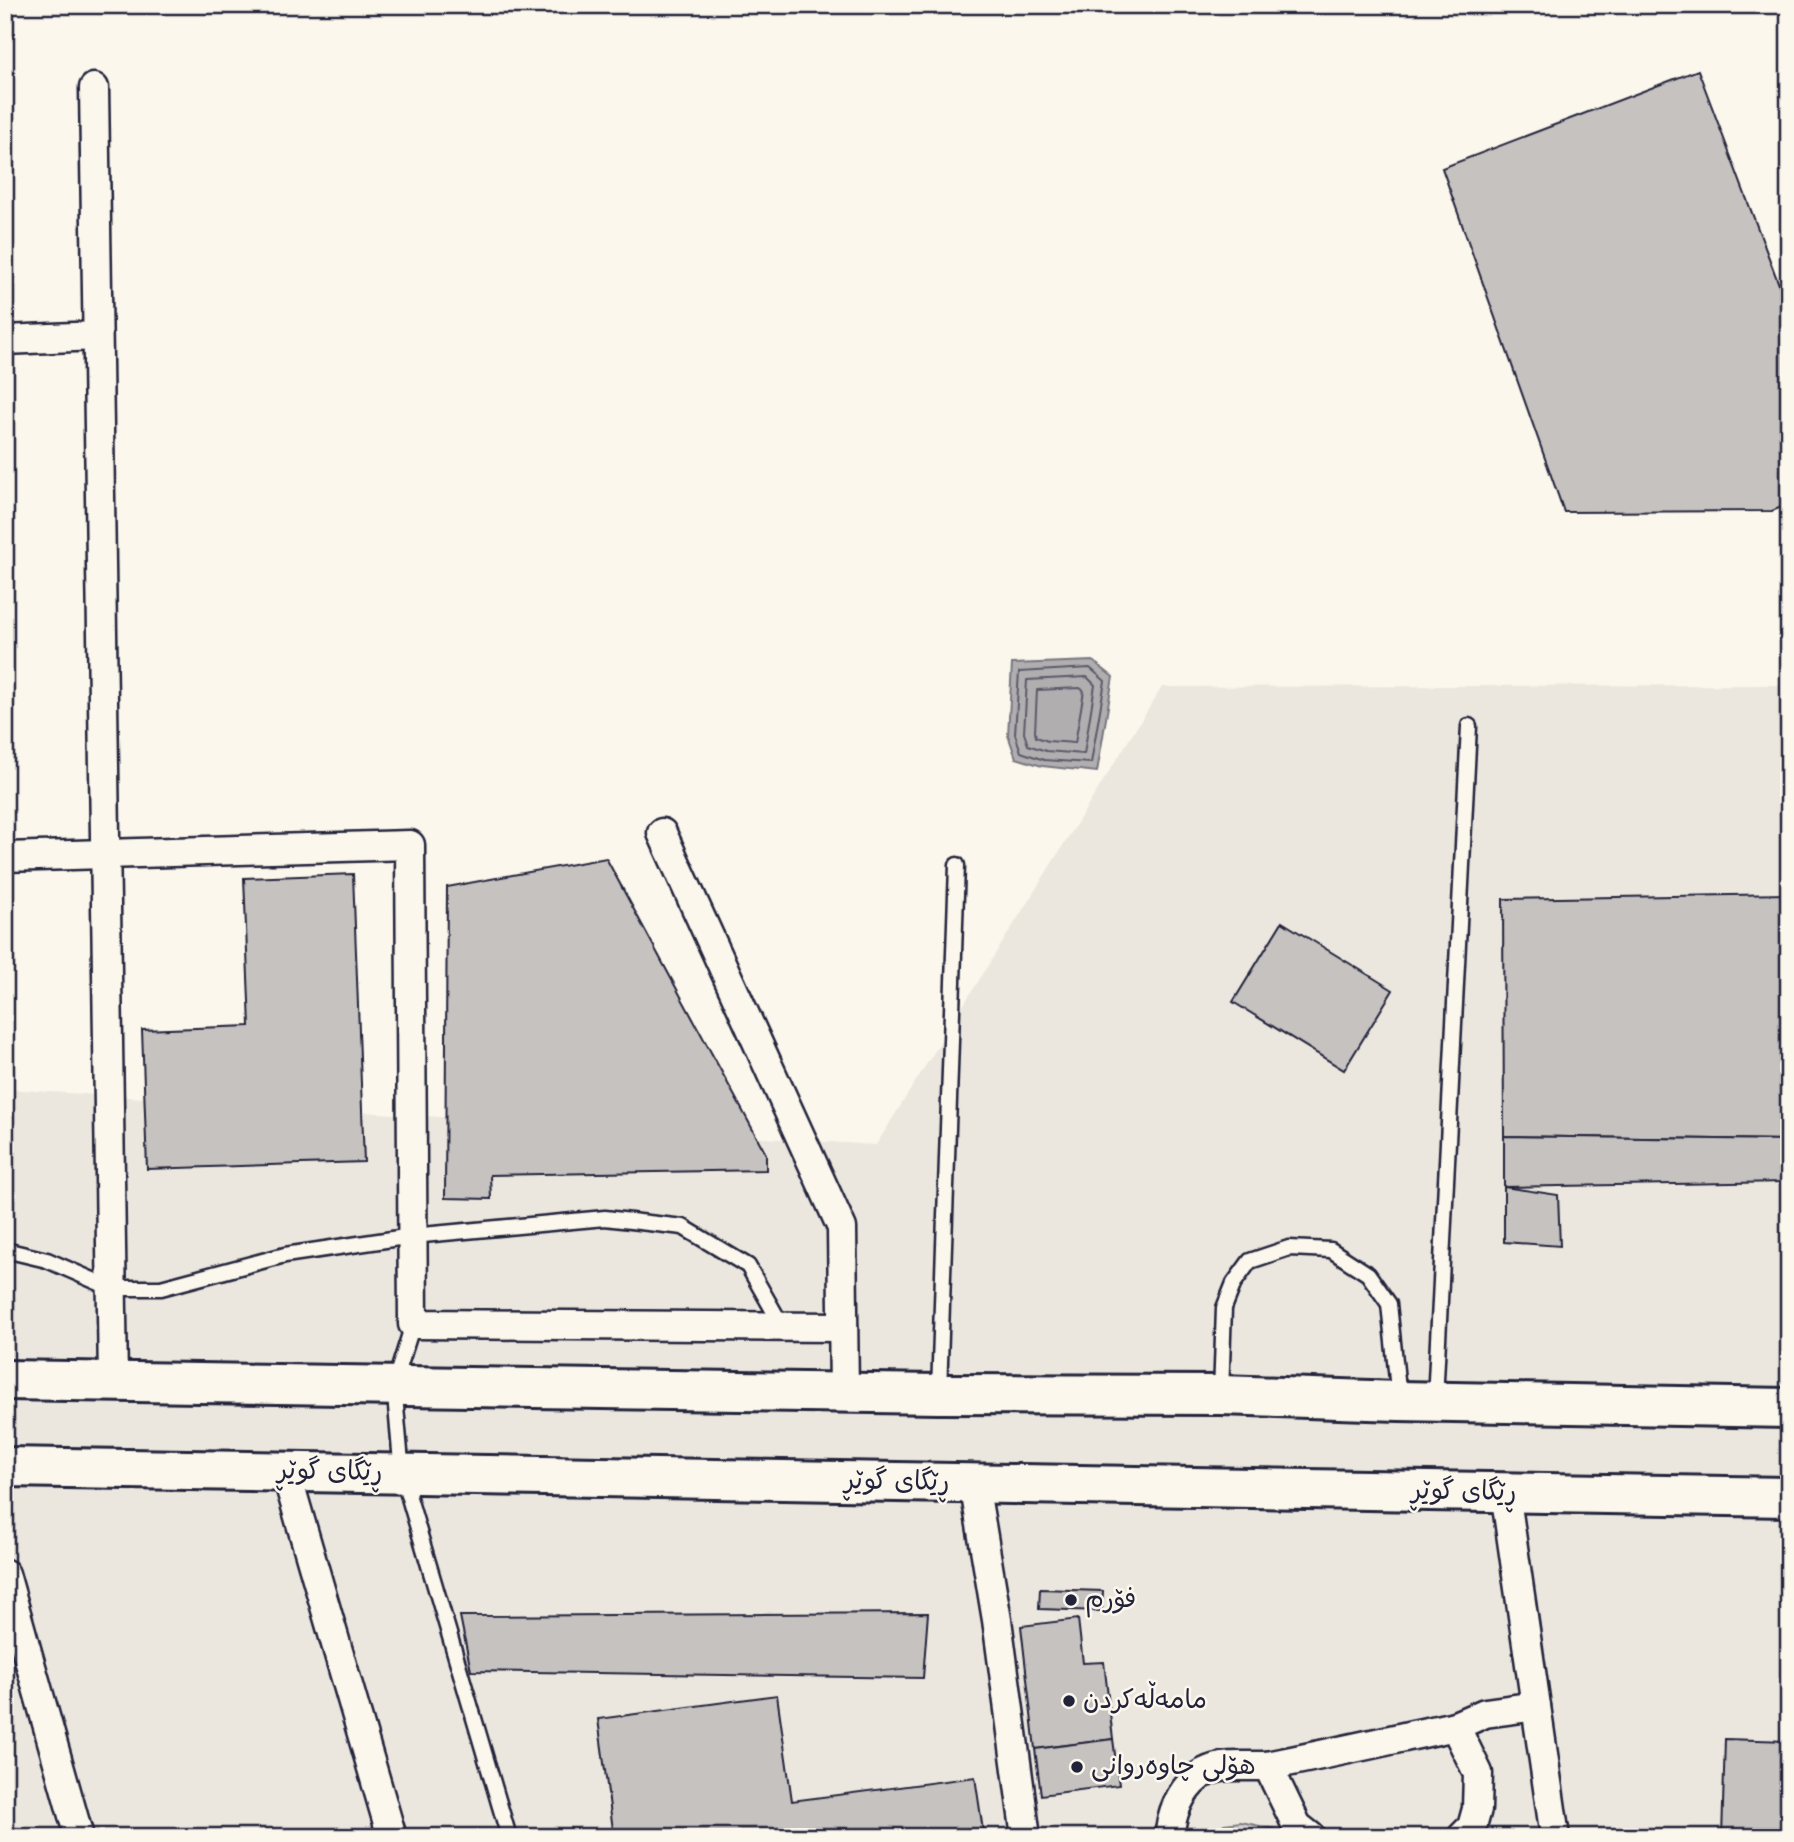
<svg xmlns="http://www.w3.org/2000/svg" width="1794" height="1842" font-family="Mynerve,'Playpen Sans Arabic',sans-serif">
<rect width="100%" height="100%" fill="#fbf7ec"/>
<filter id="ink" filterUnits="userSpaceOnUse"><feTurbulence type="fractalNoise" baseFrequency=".0143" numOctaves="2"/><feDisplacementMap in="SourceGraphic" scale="14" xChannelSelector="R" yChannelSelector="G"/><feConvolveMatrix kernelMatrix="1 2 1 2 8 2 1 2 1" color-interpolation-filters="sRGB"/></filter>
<g filter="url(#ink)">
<!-- built -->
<polygon fill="#ebe7df" points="1789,685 1789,1837 5,1837 5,1089 876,1145 1162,687"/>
<!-- green -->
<polygon fill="#dbd8d3" stroke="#7e7d87" stroke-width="2" points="1241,1822 1274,1829 1284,1837 1210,1837 1224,1824"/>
<!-- water -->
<polygon fill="#b1aeb0" stroke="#787681" stroke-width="2" points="1093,661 1113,677 1097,772 1042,766 1016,758 1008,735 1012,664"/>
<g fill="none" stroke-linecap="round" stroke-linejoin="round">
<!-- shore -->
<g stroke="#5b5a6a" stroke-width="2">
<polygon points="1090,668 1105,681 1091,763 1044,760 1021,752 1015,734 1019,672"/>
<polygon points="1087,677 1095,685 1084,754 1046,751 1028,745 1024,733 1027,680"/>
<polygon points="1080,688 1084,691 1075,743 1048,741 1036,737 1035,732 1037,690"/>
</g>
</g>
<!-- building -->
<g fill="#c6c2c0" stroke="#22223b" stroke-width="2">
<polygon points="1698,70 1789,311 1789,504 1772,511 1564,512 1442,168"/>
<polygon points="606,858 766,1154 766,1170 490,1175 491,1199 445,1198 447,887"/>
<polygon points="353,874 364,1162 147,1169 142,1030 250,1026 244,878"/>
<polygon points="1789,894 1789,1140 1504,1136 1503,899"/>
<polygon points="1282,922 1393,990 1344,1070 1233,1002"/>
<polygon points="1504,1136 1789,1140 1789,1182 1504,1187"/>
<polygon points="1504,1187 1558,1195 1560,1246 1504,1242"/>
<polygon points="1040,1589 1103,1591 1102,1611 1039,1609"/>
<polygon points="928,1613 923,1678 471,1671 460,1616"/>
<polygon points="1078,1619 1083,1663 1104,1662 1113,1739 1035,1749 1021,1626"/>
<polygon points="777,1695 792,1801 975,1777 984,1837 614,1837 598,1719"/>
<polygon points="1113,1739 1119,1785 1041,1795 1035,1749"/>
<polygon points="1725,1739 1789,1741 1789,1837 1722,1837"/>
</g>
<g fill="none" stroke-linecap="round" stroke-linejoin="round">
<defs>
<g id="lane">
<polyline points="5,1250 47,1260 111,1288 161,1288 285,1255 412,1236 605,1218 683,1227 748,1266 782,1326"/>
<polyline points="413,1324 394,1384 402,1474 509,1837"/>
<polyline points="939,1392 957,865"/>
<polyline points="1221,1394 1224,1308 1234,1283 1250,1261 1289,1248 1331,1250 1368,1274 1389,1304 1399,1399"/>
<polyline points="1435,1400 1469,726"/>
</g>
<g id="street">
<polyline points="94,88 113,1381"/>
<polyline points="5,340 97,336"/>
<polyline points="662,833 842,1228 844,1392"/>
<polyline points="5,857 410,845 413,1324 843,1327"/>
<polyline points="286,1472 392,1837"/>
<polyline points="974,1483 997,1620 1026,1837"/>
<polyline points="1505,1492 1555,1837"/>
<polyline points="5,1574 79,1837"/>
<polyline points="1268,1766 1297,1826 1311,1837"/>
<path d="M1170 1837C1170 1814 1181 1790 1199 1776 1221 1760 1247 1769 1272 1765 1333 1753 1394 1739 1455 1726"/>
<polyline points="1462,1837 1472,1827 1477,1809 1478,1773 1455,1726 1485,1713 1536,1706"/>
</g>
<g id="highway">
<polyline points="5,1380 939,1394 1221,1395 1399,1401 1789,1408"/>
<polyline points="5,1467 1789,1497"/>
</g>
</defs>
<!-- lane casing -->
<use href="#lane" stroke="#22223b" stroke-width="19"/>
<!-- street casing -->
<use href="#street" stroke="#22223b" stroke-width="33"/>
<!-- highway casing -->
<use href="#highway" stroke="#22223b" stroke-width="44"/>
<!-- lane -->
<use href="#lane" stroke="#fbf7ec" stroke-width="14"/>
<!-- street -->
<use href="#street" stroke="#fbf7ec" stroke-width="28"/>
<!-- highway -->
<use href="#highway" stroke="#fbf7ec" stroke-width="38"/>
</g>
</g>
<!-- markers -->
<g fill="#22223b" stroke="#fbf7ec" stroke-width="2.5">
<circle cx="1071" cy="1600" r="7"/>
<circle cx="1069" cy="1701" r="7"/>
<circle cx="1077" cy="1767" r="7"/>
</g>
<g text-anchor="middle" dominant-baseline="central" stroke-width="5" stroke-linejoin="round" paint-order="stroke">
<!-- street labels -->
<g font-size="26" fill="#22223b" stroke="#fbf7ec">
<text transform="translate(330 1472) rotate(1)">ڕێگای گوێڕ</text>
<text transform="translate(897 1482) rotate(1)">ڕێگای گوێڕ</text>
<text transform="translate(1464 1492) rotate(1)">ڕێگای گوێڕ</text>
</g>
<!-- poi labels -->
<g font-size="26" fill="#22223b" stroke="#fbf7ec" text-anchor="start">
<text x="1085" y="1600">فۆرم</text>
<text x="1083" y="1701">مامەڵەکردن</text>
<text x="1091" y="1767">هۆلی چاوه‌روانی</text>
</g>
</g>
<!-- margin -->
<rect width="1794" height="1842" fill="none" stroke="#fbf7ec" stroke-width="28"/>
<rect x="14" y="14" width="1766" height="1814" fill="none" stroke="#22223b" stroke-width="2.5" filter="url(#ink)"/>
</svg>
